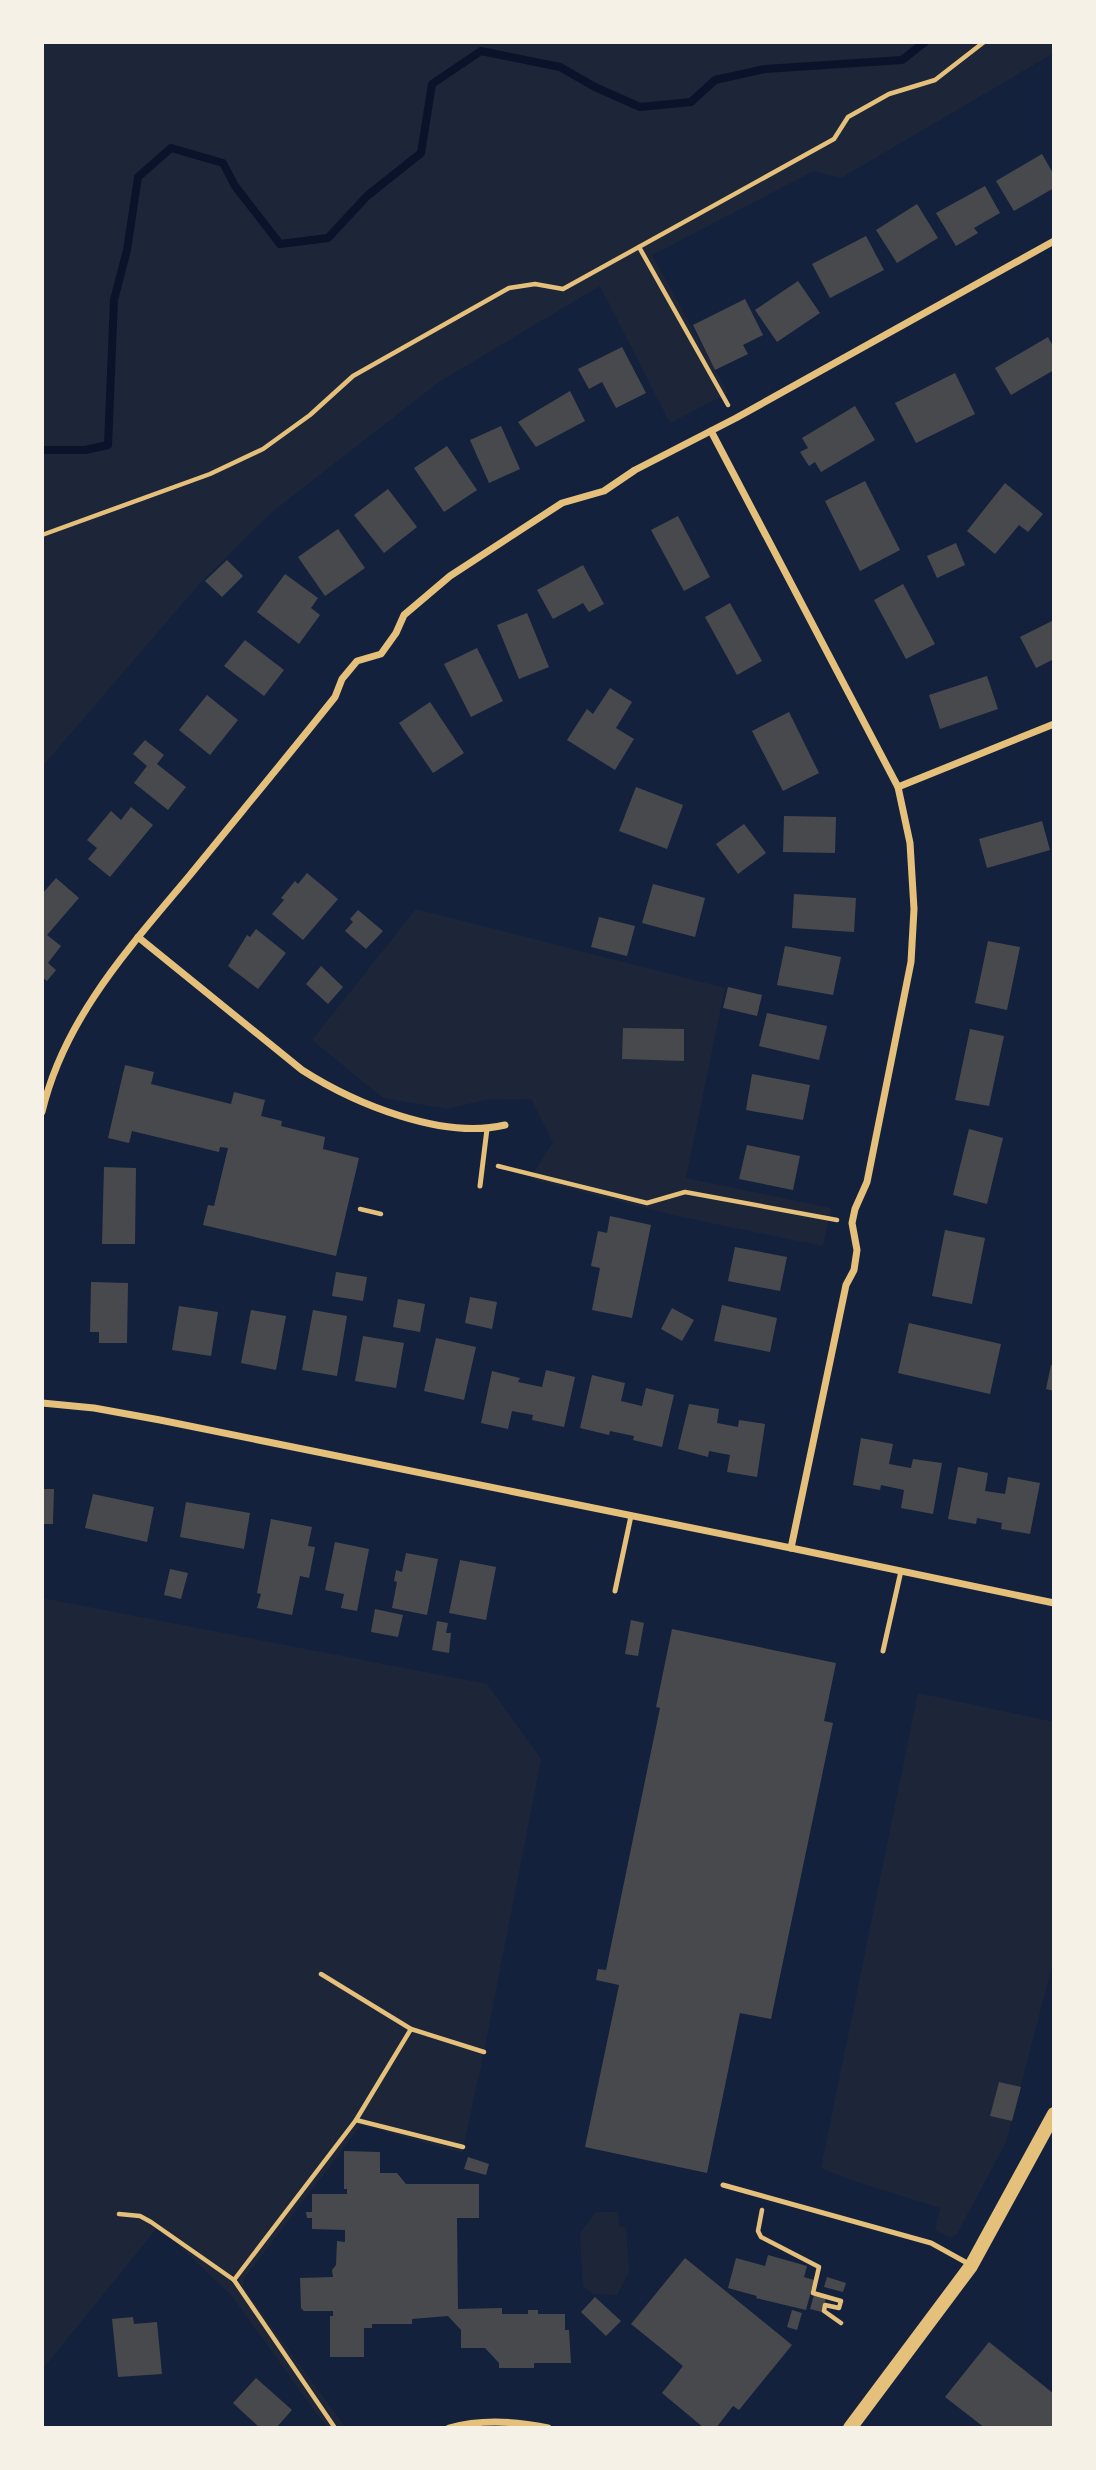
<svg xmlns="http://www.w3.org/2000/svg" width="1096" height="2470" font-family="Montserrat,sans-serif">
<rect width="100%" height="100%" fill="#14213d"/>
<!-- green -->
<g fill="#1d2539">
<polygon points="42,42 1054,42 1054,53 841,178 814,171 652,255 728,393 670,423 600,286 439,382 272,512 200,583 42,767"/>
<polygon points="416,909 725,988 686,1178 831,1208 823,1246 677,1216 530,1179 553,1142 531,1099 485,1100 447,1109 383,1098 312,1040"/>
<polygon points="42,1598 487,1684 541,1759 484,2052 462,2153 361,2125 244,2279 243,2287 346,2428 327,2428 232,2296 172,2239 157,2228 42,2370"/>
<polygon points="918,1693 1054,1722 1054,1959 1006,2142 957,2234 951,2238 935,2230 940,2208 851,2180 821,2168"/>
<polygon points="596,2212 618,2212 619,2226 626,2228 629,2272 617,2295 593,2294 583,2286 580,2233"/>
</g>
<g fill="none" stroke-linecap="round" stroke-linejoin="round">
<!-- stream -->
<polyline stroke="#0b132b" stroke-width="8" points="42,450 85,450 108,445 114,300 127,250 138,177 171,148 223,163 235,186 280,244 328,238 367,196 421,153 432,84 481,51 560,67 595,87 640,107 691,102 715,80 765,69 902,60 925,42"/>
</g>
<!-- building -->
<g fill="#48494c">
<polygon points="1042,154 1054,175 1054,188 1014,211 996,181"/>
<polygon points="985,186 1000,213 974,228 978,233 956,246 936,213"/>
<polygon points="917,204 938,238 897,263 876,230"/>
<polygon points="866,236 884,270 830,298 812,264"/>
<polygon points="798,281 820,313 777,342 755,310"/>
<polygon points="745,299 763,335 743,345 748,354 715,370 693,325"/>
<polygon points="1048,337 1054,348 1054,370 1011,395 995,368"/>
<polygon points="622,347 646,393 616,408 602,382 589,389 578,369"/>
<polygon points="955,373 975,414 916,443 895,403"/>
<polygon points="570,391 585,421 536,447 518,422"/>
<polygon points="855,406 875,440 821,472 815,462 809,466 800,452 808,448 802,438"/>
<polygon points="501,426 520,469 489,483 470,440"/>
<polygon points="447,446 477,490 444,512 414,468"/>
<polygon points="865,481 900,550 860,571 825,501"/>
<polygon points="1005,483 1043,514 1028,532 1019,525 995,554 967,531"/>
<polygon points="388,489 417,527 384,553 354,515"/>
<polygon points="678,516 710,577 684,591 651,530"/>
<polygon points="338,529 365,568 325,596 298,557"/>
<polygon points="956,543 965,565 937,578 927,556"/>
<polygon points="227,560 243,576 222,597 205,581"/>
<polygon points="583,565 604,604 589,612 583,603 553,619 537,590"/>
<polygon points="285,574 318,598 311,608 320,615 299,644 257,612"/>
<polygon points="903,584 935,644 906,659 874,600"/>
<polygon points="730,603 762,661 737,675 705,617"/>
<polygon points="527,613 549,667 519,679 497,625"/>
<polygon points="1054,620 1054,659 1036,668 1020,637"/>
<polygon points="245,640 284,670 264,696 224,666"/>
<polygon points="477,648 503,701 471,717 444,664"/>
<polygon points="987,676 998,709 940,729 929,695"/>
<polygon points="610,688 632,702 616,728 634,739 615,770 567,740 587,709 593,714"/>
<polygon points="207,695 238,720 210,755 179,730"/>
<polygon points="430,702 464,753 433,773 399,723"/>
<polygon points="789,712 819,773 783,791 752,731"/>
<polygon points="145,740 164,755 157,764 186,787 168,810 134,783 147,766 133,754"/>
<polygon points="636,787 683,805 667,849 619,831"/>
<polygon points="131,807 153,825 110,877 88,859 97,848 87,840 111,811 121,820"/>
<polygon points="784,816 836,817 835,853 783,852"/>
<polygon points="1042,821 1050,850 987,868 979,839"/>
<polygon points="744,824 766,853 738,874 716,844"/>
<polygon points="307,873 338,899 303,940 272,914 284,900 281,898 295,881 298,884"/>
<polygon points="56,878 79,898 47,935 61,946 48,963 56,970 47,981 42,977 42,894"/>
<polygon points="653,884 705,898 695,937 642,923"/>
<polygon points="794,894 856,898 854,932 792,928"/>
<polygon points="358,910 383,931 366,949 345,931 353,922 350,919"/>
<polygon points="599,917 635,926 627,956 591,947"/>
<polygon points="256,929 286,953 258,989 228,966 247,935 250,937"/>
<polygon points="988,941 1020,947 1007,1010 975,1003"/>
<polygon points="785,946 841,957 833,995 777,985"/>
<polygon points="321,966 343,987 328,1004 306,984"/>
<polygon points="728,987 762,995 757,1016 723,1008"/>
<polygon points="767,1013 827,1026 819,1060 759,1046"/>
<polygon points="623,1028 684,1029 684,1061 622,1059"/>
<polygon points="970,1029 1004,1036 989,1106 955,1100"/>
<polygon points="125,1065 154,1072 151,1084 231,1104 234,1092 265,1100 261,1116 282,1121 281,1126 325,1137 323,1149 359,1158 336,1256 203,1225 208,1205 214,1206 228,1148 220,1147 219,1152 132,1131 129,1143 108,1138"/>
<polygon points="752,1074 810,1085 803,1120 746,1110"/>
<polygon points="969,1129 1003,1138 987,1204 953,1195"/>
<polygon points="747,1145 800,1156 793,1190 739,1179"/>
<polygon points="104,1167 136,1168 135,1244 102,1244"/>
<polygon points="610,1216 651,1225 632,1318 592,1310 600,1268 591,1266 598,1231 607,1233"/>
<polygon points="945,1230 985,1238 972,1304 932,1296"/>
<polygon points="735,1247 787,1257 780,1291 728,1281"/>
<polygon points="336,1272 367,1277 363,1301 332,1296"/>
<polygon points="91,1282 128,1283 127,1343 99,1343 99,1332 90,1332"/>
<polygon points="470,1297 497,1302 492,1329 465,1323"/>
<polygon points="398,1299 425,1304 420,1332 393,1327"/>
<polygon points="722,1305 777,1318 770,1352 714,1341"/>
<polygon points="179,1306 218,1312 211,1356 172,1350"/>
<polygon points="672,1308 694,1320 682,1341 661,1329"/>
<polygon points="251,1310 286,1316 276,1370 241,1363"/>
<polygon points="313,1310 347,1316 337,1376 302,1370"/>
<polygon points="909,1323 1001,1344 990,1394 898,1373"/>
<polygon points="363,1336 404,1343 396,1388 355,1381"/>
<polygon points="436,1338 476,1347 464,1400 424,1391"/>
<polygon points="1051,1365 1054,1366 1054,1391 1046,1389"/>
<polygon points="546,1370 575,1377 564,1427 532,1420 533,1415 512,1411 508,1429 481,1423 492,1371 520,1378 518,1382 542,1387"/>
<polygon points="592,1375 625,1383 621,1401 642,1406 646,1388 674,1395 662,1447 633,1440 634,1436 610,1431 609,1435 580,1428"/>
<polygon points="689,1404 719,1409 717,1423 738,1427 739,1420 765,1424 757,1477 727,1472 730,1455 709,1451 708,1457 678,1449"/>
<polygon points="861,1438 893,1444 889,1464 911,1468 913,1459 942,1463 933,1514 901,1508 904,1490 881,1485 880,1490 853,1485"/>
<polygon points="958,1467 988,1473 985,1491 1005,1494 1008,1477 1040,1483 1030,1534 1001,1529 1002,1523 977,1518 976,1524 948,1519"/>
<polygon points="42,1489 54,1489 53,1524 42,1524"/>
<polygon points="93,1494 154,1507 147,1542 85,1528"/>
<polygon points="186,1502 250,1513 244,1549 180,1537"/>
<polygon points="271,1519 312,1527 308,1546 315,1547 309,1578 300,1576 292,1615 257,1608 261,1594 257,1593"/>
<polygon points="335,1542 369,1549 357,1611 341,1608 344,1594 325,1590"/>
<polygon points="406,1553 438,1559 427,1615 392,1608 397,1582 394,1581 396,1570 402,1572"/>
<polygon points="460,1560 496,1567 486,1620 449,1613"/>
<polygon points="170,1569 188,1573 181,1599 164,1595"/>
<polygon points="375,1609 403,1615 398,1637 371,1632"/>
<polygon points="631,1620 644,1623 638,1656 625,1654"/>
<polygon points="437,1621 448,1623 446,1633 451,1633 449,1653 432,1650"/>
<polygon points="672,1629 836,1663 824,1721 833,1723 771,2019 740,2013 707,2173 585,2147 619,1985 596,1980 598,1969 606,1970 660,1708 656,1707"/>
<polygon points="999,2082 1021,2087 1012,2121 990,2116"/>
<polygon points="344,2151 380,2152 380,2173 397,2173 406,2184 479,2184 479,2218 457,2218 458,2309 502,2308 502,2314 528,2314 528,2310 538,2310 538,2314 565,2314 565,2330 569,2330 571,2363 534,2363 534,2368 499,2368 499,2363 485,2348 461,2348 461,2330 448,2316 412,2319 412,2324 372,2324 372,2328 364,2328 364,2357 330,2357 330,2316 333,2316 333,2311 304,2311 301,2308 300,2278 333,2277 332,2270 336,2265 337,2241 345,2242 345,2230 312,2229 312,2218 307,2218 306,2212 312,2212 312,2194 347,2194 347,2189 344,2189"/>
<polygon points="468,2157 489,2164 486,2175 464,2169"/>
<polygon points="768,2255 807,2266 804,2277 814,2280 806,2310 756,2298 757,2296 728,2288 736,2258 765,2266"/>
<polygon points="685,2258 792,2345 739,2410 733,2406 716,2428 704,2428 662,2393 683,2366 631,2324"/>
<polygon points="827,2277 846,2283 843,2292 824,2287"/>
<polygon points="814,2295 826,2298 822,2312 810,2309"/>
<polygon points="595,2297 621,2321 606,2336 581,2312"/>
<polygon points="792,2310 802,2313 797,2330 787,2327"/>
<polygon points="133,2317 134,2324 157,2322 162,2374 118,2377 112,2319"/>
<polygon points="989,2342 1054,2394 1054,2428 985,2428 945,2397"/>
<polygon points="256,2378 292,2410 276,2428 260,2428 233,2403"/>
</g>
<g fill="none" stroke-linecap="round" stroke-linejoin="round">
<!-- path -->
<g stroke="#e5c07b" stroke-width="4.5">
<polyline points="639,247 728,405"/>
<polyline points="42,535 210,474 263,449 310,415 353,376 509,288 535,284 563,289 834,139 848,117 889,94 935,80 984,42"/>
<polyline points="498,1166 647,1203 685,1192 837,1220"/>
<polyline points="360,1209 381,1214"/>
<polyline points="321,1974 411,2029 484,2052"/>
<polyline points="356,2120 411,2029"/>
<polyline points="762,2210 758,2231 761,2237 819,2267 813,2293 841,2301 839,2308 825,2305 824,2311 841,2323"/>
<polyline points="119,2214 140,2216 151,2222 234,2280 335,2428"/>
<polyline points="234,2280 356,2120 463,2147"/>
</g>
<!-- service -->
<g stroke="#e5c07b" stroke-width="5">
<polyline points="480,1186 487,1129"/>
<polyline points="615,1591 631,1516"/>
<polyline points="883,1651 901,1571"/>
<polyline points="723,2185 931,2243 969,2264"/>
</g>
<!-- minor -->
<g stroke="#e5c07b" stroke-width="7">
<polyline points="711,431 898,787 910,843 914,909 911,962 867,1182 855,1209 852,1223 857,1250 854,1270 846,1285 791,1548"/>
<polyline points="898,787 1054,724"/>
<path d="M138 937 302 1070C355 1104 443 1140 505 1125"/>
<path d="M42 1112C64 1018 130 947 190 875 238 816 287 757 335 697L342 679 357 661 381 654 396 633 404 615 450 576 562 503 604 491 635 470 736 418 1054 241"/>
<polyline points="42,1403 94,1408 160,1420 791,1548 1054,1603"/>
<path d="M449 2428C481 2419 515 2421 548 2428"/>
</g>
<!-- secondary -->
<polyline stroke="#e5c07b" stroke-width="14" points="850,2428 971,2266 1054,2114"/>
</g>
<!-- border -->
<rect width="1096" height="2470" fill="none" stroke="#f6f1e7" stroke-width="88"/>
</svg>
